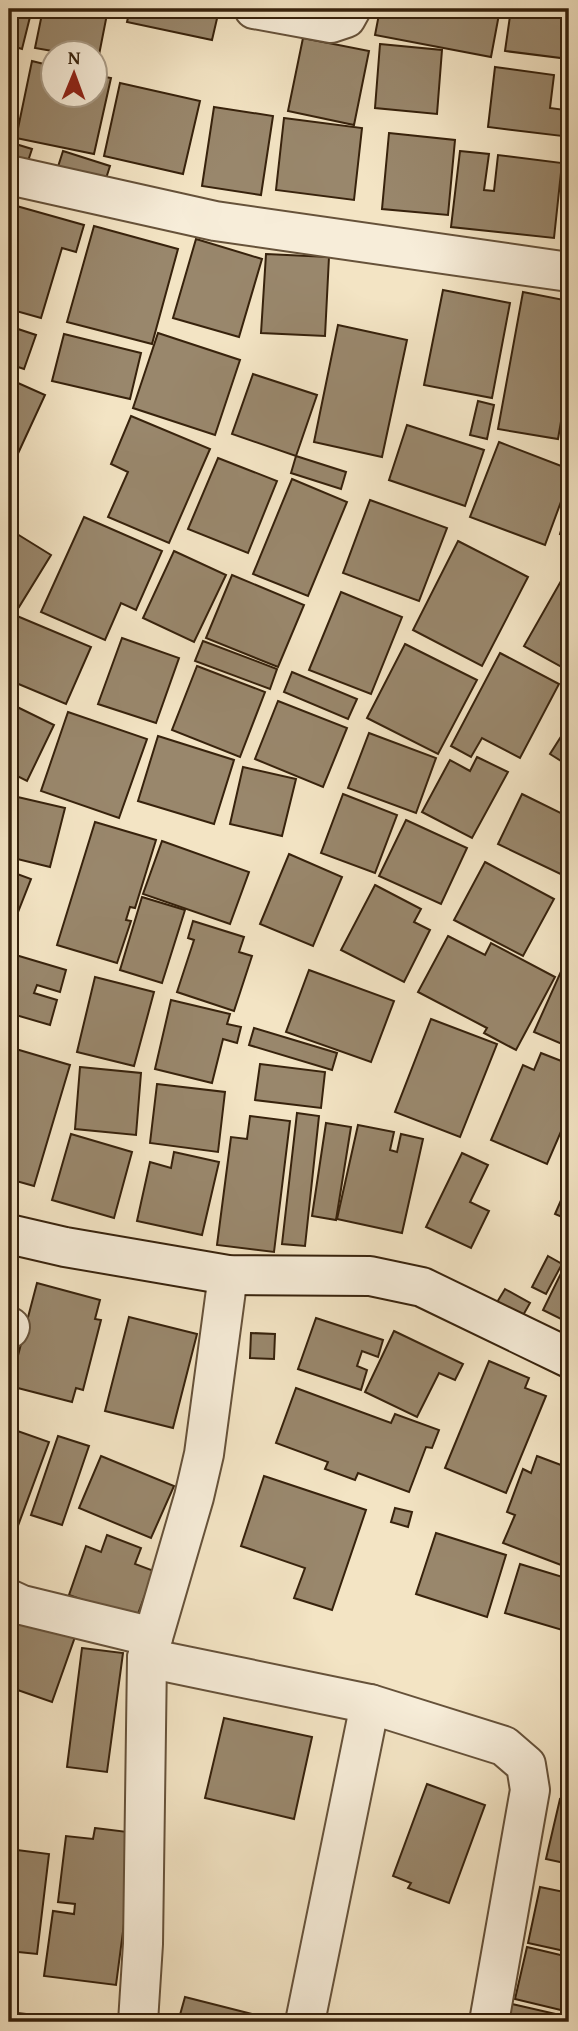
<svg xmlns="http://www.w3.org/2000/svg" width="578" height="2031" font-family="'Gentium Book Plus',serif">
<rect width="100%" height="100%" fill="#f3e4c4"/>
<filter id="stains"><feTurbulence type="fractalNoise" baseFrequency=".00286" numOctaves="4"/><feColorMatrix values="0 0 0 0 .2 0 0 0 0 .09 0 0 0 0 .02 0 0 0 .5 -.17"/></filter>
<radialGradient id="worn" r=".72"><stop offset=".6" stop-color="#630" stop-opacity="0"/><stop offset="1" stop-color="#630" stop-opacity=".3"/></radialGradient>
<!-- building -->
<g fill="#99876c" stroke="#37220c" stroke-width="2">
<polygon points="9,9 32,9 22,49 9,45"/>
<polygon points="43,9 108,9 98,60 94,59 94,52 58,52 35,48"/>
<polygon points="130,9 214,9 219,10 212,40 127,22"/>
<polygon points="380,9 500,9 491,57 375,35"/>
<polygon points="511,9 569,9 569,59 505,51"/>
<polygon points="303,38 369,51 354,125 288,111"/>
<polygon points="380,44 442,50 437,114 375,108"/>
<polygon points="32,61 52,66 52,94 94,94 94,75 111,78 94,154 16,138"/>
<polygon points="495,67 554,75 550,108 565,110 562,136 488,127"/>
<polygon points="120,83 200,101 183,174 104,156"/>
<polygon points="214,107 273,116 261,195 202,186"/>
<polygon points="284,118 362,128 354,200 276,190"/>
<polygon points="389,133 455,140 448,215 382,209"/>
<polygon points="9,142 32,149 26,167 9,163"/>
<polygon points="63,151 110,166 102,191 55,176"/>
<polygon points="460,151 489,154 484,190 494,191 498,155 562,163 554,238 451,227"/>
<polygon points="13,205 84,225 76,252 62,248 41,318 9,309 9,218"/>
<polygon points="94,226 178,249 152,344 67,322"/>
<polygon points="196,239 262,259 239,337 173,318"/>
<polygon points="266,254 329,257 325,336 261,333"/>
<polygon points="443,290 510,303 492,398 424,385"/>
<polygon points="523,292 569,301 569,375 558,439 498,429"/>
<polygon points="338,325 407,340 382,457 314,442"/>
<polygon points="9,326 36,335 24,369 9,364"/>
<polygon points="158,333 240,360 215,435 133,408"/>
<polygon points="64,334 141,353 130,399 52,381"/>
<polygon points="253,374 317,395 296,456 232,434"/>
<polygon points="9,379 45,395 9,473"/>
<polygon points="478,401 494,405 487,439 470,435"/>
<polygon points="131,416 210,449 169,543 108,517 128,472 111,464"/>
<polygon points="407,425 484,450 465,506 389,480"/>
<polygon points="499,442 569,469 569,480 545,545 470,517"/>
<polygon points="296,456 346,472 341,489 291,473"/>
<polygon points="218,458 277,481 248,553 188,529"/>
<polygon points="292,479 347,502 308,596 253,574"/>
<polygon points="370,500 447,528 419,601 343,573"/>
<polygon points="569,502 569,537 560,534"/>
<polygon points="84,517 162,551 136,610 121,603 105,640 41,612"/>
<polygon points="9,529 51,555 19,607 9,600"/>
<polygon points="458,541 528,577 482,666 413,630"/>
<polygon points="174,551 226,575 194,642 143,618"/>
<polygon points="232,575 304,605 278,667 206,638"/>
<polygon points="561,581 569,585 569,671 524,646"/>
<polygon points="341,592 402,617 371,694 309,670"/>
<polygon points="17,616 91,647 66,704 9,680 9,635"/>
<polygon points="122,638 179,658 156,723 98,704"/>
<polygon points="203,641 277,669 270,689 195,661"/>
<polygon points="405,644 477,680 438,754 367,718"/>
<polygon points="500,653 559,684 520,758 482,738 471,757 451,746"/>
<polygon points="197,666 265,692 240,757 172,730"/>
<polygon points="292,672 357,699 348,719 284,692"/>
<polygon points="278,701 347,728 323,787 255,759"/>
<polygon points="9,703 54,725 27,781 9,772"/>
<polygon points="68,712 147,739 119,818 41,791"/>
<polygon points="569,724 569,766 550,754"/>
<polygon points="369,733 436,758 416,813 348,788"/>
<polygon points="158,736 234,760 214,824 138,801"/>
<polygon points="477,757 508,772 472,838 422,812 450,760 470,771"/>
<polygon points="243,767 296,779 282,836 230,824"/>
<polygon points="343,794 397,815 375,873 321,853"/>
<polygon points="522,794 569,817 569,889 563,886 567,877 498,844"/>
<polygon points="9,795 65,808 50,867 9,857"/>
<polygon points="406,820 467,848 441,904 379,876"/>
<polygon points="95,822 156,840 135,908 130,907 126,920 131,921 117,963 57,945"/>
<polygon points="162,841 249,872 230,924 143,894"/>
<polygon points="289,854 342,877 313,946 260,924"/>
<polygon points="485,862 554,899 523,956 454,920"/>
<polygon points="9,871 31,879 9,935"/>
<polygon points="375,885 421,909 414,922 430,930 404,982 341,950"/>
<polygon points="142,897 185,910 162,983 120,970"/>
<polygon points="193,921 244,937 239,952 252,956 234,1011 177,992 194,940 188,938"/>
<polygon points="448,936 485,955 491,943 555,977 516,1050 484,1033 487,1028 418,992"/>
<polygon points="9,953 66,970 60,992 37,985 34,993 57,1000 50,1025 9,1013"/>
<polygon points="563,967 569,970 569,1047 534,1032"/>
<polygon points="309,970 394,1001 371,1062 286,1032"/>
<polygon points="95,977 154,992 134,1066 77,1052"/>
<polygon points="171,1000 230,1014 227,1024 241,1027 237,1043 223,1039 212,1083 155,1069"/>
<polygon points="431,1019 497,1044 460,1137 395,1112"/>
<polygon points="254,1028 337,1053 332,1070 249,1045"/>
<polygon points="9,1047 70,1065 34,1186 9,1179"/>
<polygon points="541,1053 569,1064 569,1113 547,1164 491,1140 523,1065 534,1070"/>
<polygon points="260,1064 325,1072 321,1108 255,1100"/>
<polygon points="80,1067 141,1073 136,1135 75,1129"/>
<polygon points="157,1084 225,1092 218,1152 150,1143"/>
<polygon points="297,1113 319,1116 305,1246 282,1244"/>
<polygon points="250,1116 290,1121 274,1252 217,1245 231,1137 247,1139"/>
<polygon points="326,1123 351,1127 336,1220 312,1216"/>
<polygon points="358,1125 394,1132 390,1150 397,1152 401,1134 423,1139 402,1233 337,1219"/>
<polygon points="71,1134 132,1152 114,1218 52,1200"/>
<polygon points="174,1152 219,1162 202,1235 137,1221 150,1162 171,1168"/>
<polygon points="462,1153 488,1165 470,1202 489,1211 471,1248 426,1227"/>
<polygon points="569,1182 569,1220 555,1214"/>
<polygon points="548,1256 562,1264 546,1294 532,1287"/>
<polygon points="569,1257 569,1323 543,1310"/>
<polygon points="37,1283 100,1300 95,1319 101,1320 83,1390 76,1388 72,1402 10,1386"/>
<polygon points="505,1289 530,1303 517,1326 491,1312"/>
<polygon points="129,1317 197,1334 173,1428 105,1411"/>
<polygon points="316,1318 383,1340 378,1357 362,1351 357,1366 367,1370 361,1390 298,1369"/>
<polygon points="394,1331 463,1364 455,1380 439,1373 417,1417 365,1392"/>
<polygon points="251,1333 275,1334 274,1359 250,1358"/>
<polygon points="489,1361 529,1378 525,1388 546,1396 506,1493 445,1468"/>
<polygon points="296,1388 391,1423 395,1414 439,1430 432,1448 426,1447 409,1492 358,1473 355,1480 325,1469 328,1462 276,1443"/>
<polygon points="9,1428 49,1442 9,1550"/>
<polygon points="58,1436 89,1446 62,1525 31,1515"/>
<polygon points="101,1456 174,1486 151,1538 79,1508"/>
<polygon points="537,1456 569,1468 569,1568 503,1543 515,1515 507,1512 523,1469 531,1473"/>
<polygon points="264,1476 366,1510 332,1610 294,1598 305,1568 241,1546"/>
<polygon points="395,1508 412,1512 408,1527 391,1522"/>
<polygon points="436,1533 506,1555 487,1617 416,1594"/>
<polygon points="107,1535 141,1548 135,1564 154,1571 136,1619 69,1595 86,1546 101,1552"/>
<polygon points="520,1564 569,1579 569,1632 505,1613"/>
<polygon points="9,1611 76,1634 52,1702 9,1687"/>
<polygon points="82,1648 123,1653 107,1772 67,1767"/>
<polygon points="224,1718 312,1737 294,1819 205,1798"/>
<polygon points="427,1784 485,1805 449,1903 408,1888 411,1883 393,1876"/>
<polygon points="560,1799 569,1801 569,1864 546,1859"/>
<polygon points="95,1828 136,1833 116,1985 44,1976 53,1911 74,1914 75,1904 58,1902 66,1836 93,1839"/>
<polygon points="9,1849 49,1854 37,1954 9,1951"/>
<polygon points="540,1887 569,1893 569,1952 528,1943"/>
<polygon points="527,1947 569,1957 569,2012 515,1999"/>
<polygon points="185,1997 252,2014 250,2022 178,2022"/>
<polygon points="512,2004 569,2017 569,2022 507,2022"/>
<polygon points="9,2012 34,2015 34,2022 9,2022"/>
</g>
<g fill="none" stroke-linecap="round" stroke-linejoin="round">
<defs>
<g id="street">
<polyline points="254,9 331,23 346,18 351,9"/>
<polyline points="9,175 215,221 569,272"/>
<polyline points="9,1329 10,1327"/>
<polyline points="9,1599 22,1605 153,1637"/>
<polyline points="147,1658 370,1704 504,1746 526,1765 530,1790 489,2022"/>
<polyline points="138,2022 143,1944 147,1658 194,1497 204,1454 228,1275"/>
<polyline points="305,2022 370,1704"/>
</g>
<polyline id="secondary" points="9,1234 65,1247 228,1275 370,1276 422,1287 569,1358"/>
</defs>
<!-- street casing -->
<use href="#street" stroke="#66523a" stroke-width="42"/>
<!-- secondary casing -->
<use href="#secondary" stroke="#37220c" stroke-width="42"/>
<!-- street -->
<use href="#street" stroke="#f7edd9" stroke-width="38"/>
<!-- secondary -->
<use href="#secondary" stroke="#f7edd9" stroke-width="38"/>
</g>
<!-- margin -->
<rect width="578" height="2031" fill="none" stroke="#f3e4c4" stroke-width="35"/>
<rect x="10" y="10" width="557" height="2010" fill="none" stroke="#37220c" stroke-width="3.5"/>
<rect x="18" y="18" width="543" height="1996" fill="none" stroke="#37220c" stroke-width="2"/>
<!-- north arrow -->
<g transform="translate(74 74) rotate(1)"><circle r="33" fill="#f7edd9" stroke="#aa9c87" stroke-width="2"/>
<path d="M0-5L12 26L0 18L-12 26Z" fill="#8f2418"/>
<text y="-10" font-size="19" font-weight="bold" text-anchor="middle" fill="#37220c">N</text>
</g>
<rect width="100%" height="100%" filter="url(#stains)"/>
<rect width="100%" height="100%" fill="url(#worn)"/>
</svg>
